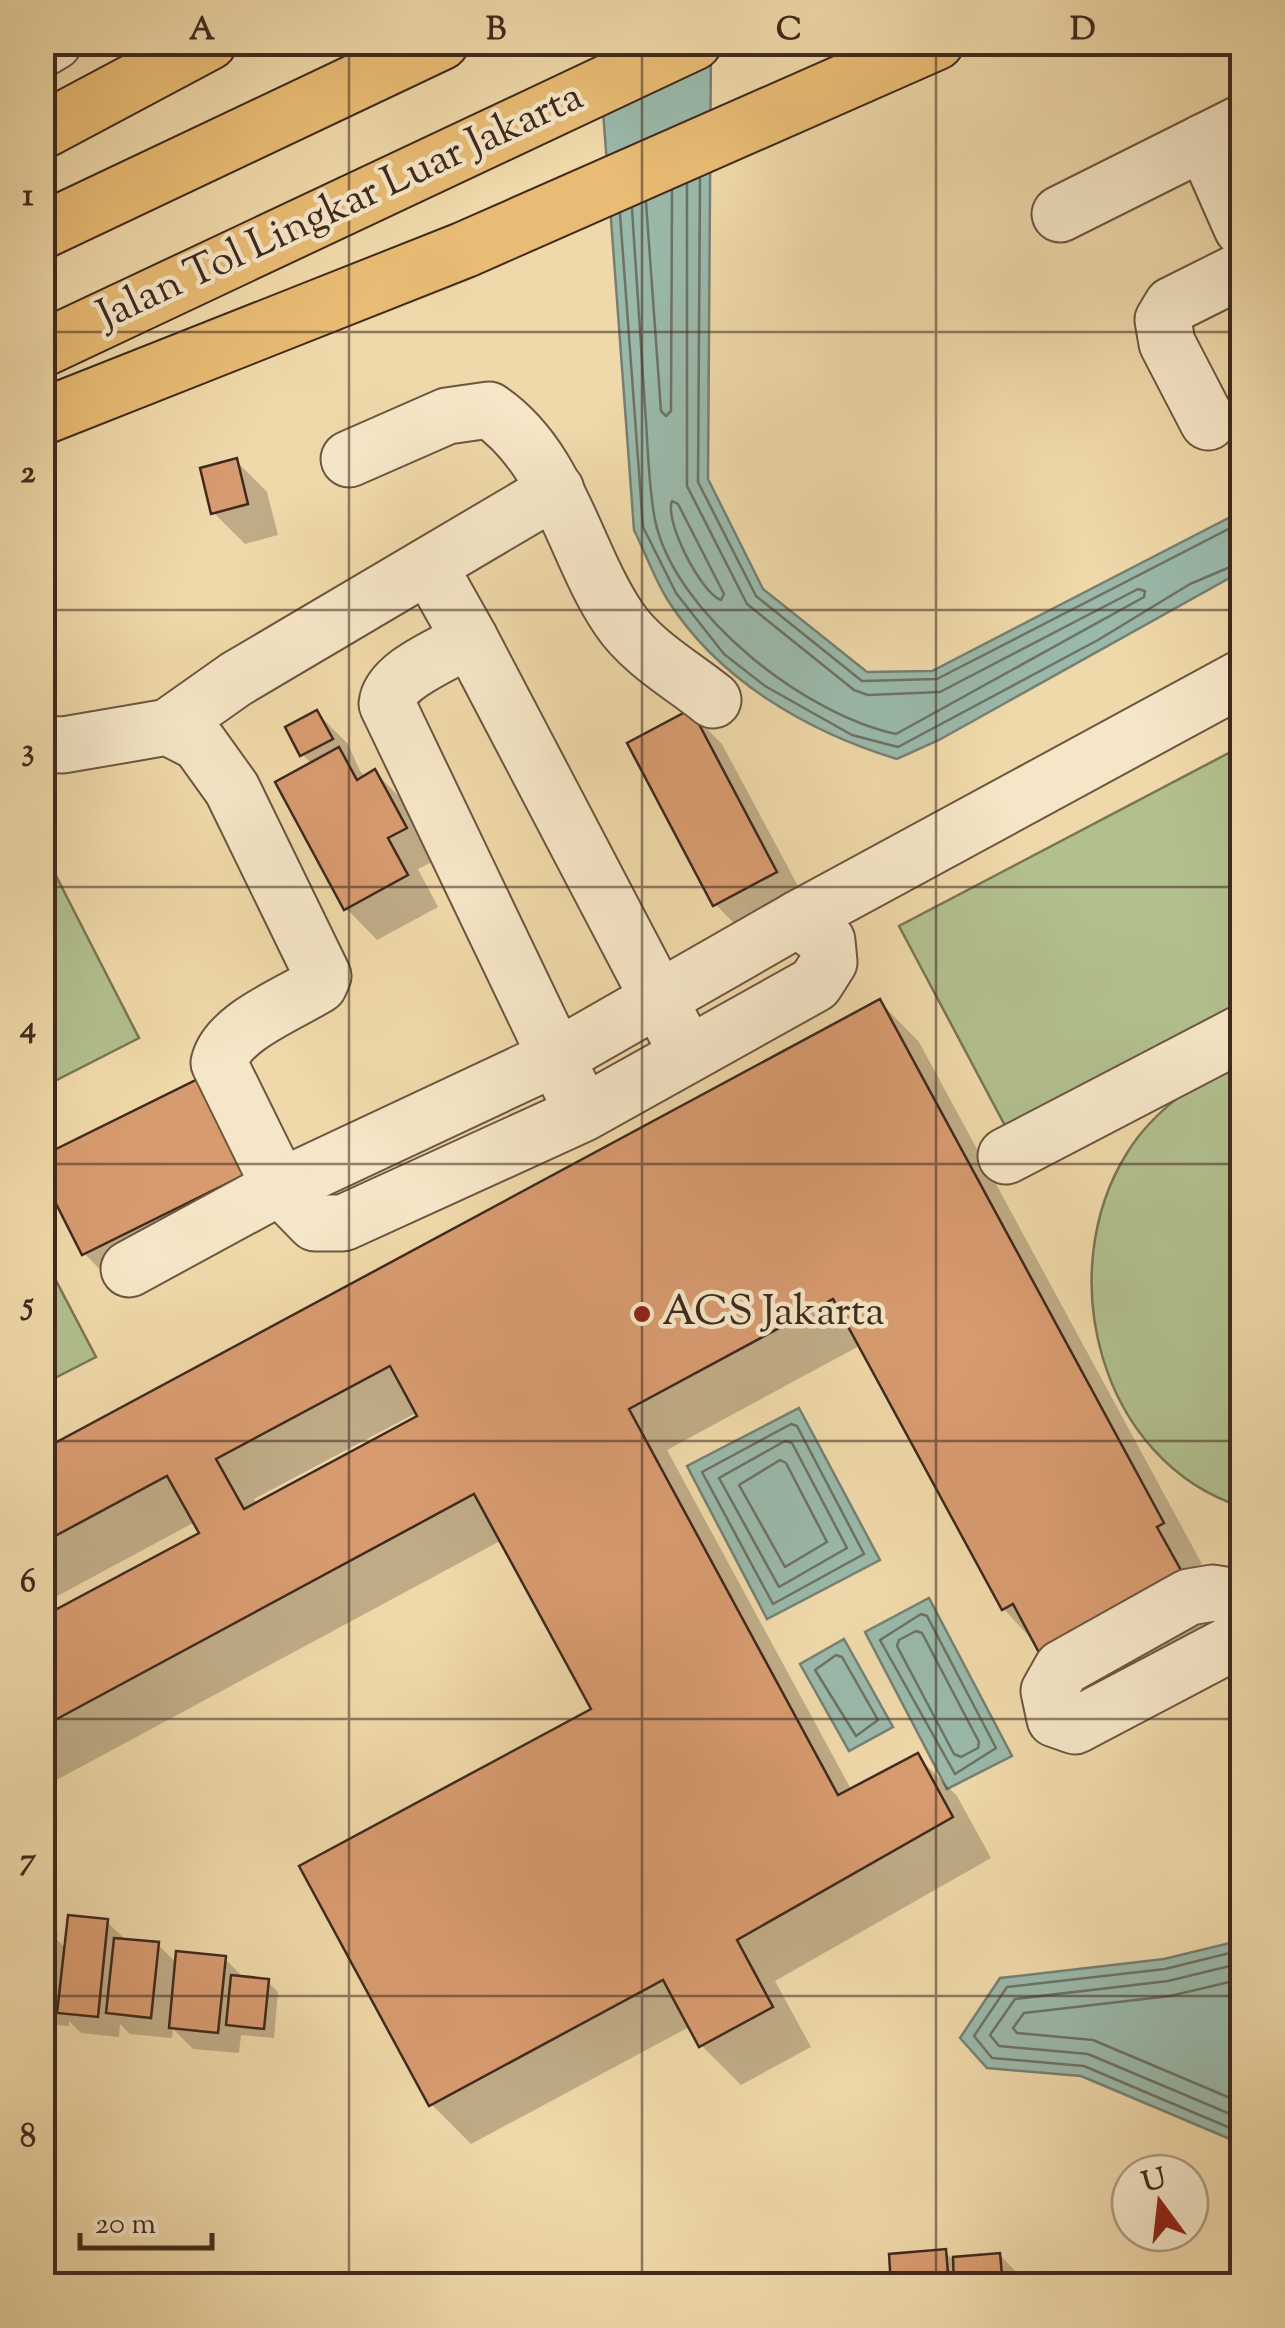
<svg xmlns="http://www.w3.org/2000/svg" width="1285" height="2328" font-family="'Sorts Mill Goudy',serif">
<rect width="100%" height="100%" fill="#efd8a9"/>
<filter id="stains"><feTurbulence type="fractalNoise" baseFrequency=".002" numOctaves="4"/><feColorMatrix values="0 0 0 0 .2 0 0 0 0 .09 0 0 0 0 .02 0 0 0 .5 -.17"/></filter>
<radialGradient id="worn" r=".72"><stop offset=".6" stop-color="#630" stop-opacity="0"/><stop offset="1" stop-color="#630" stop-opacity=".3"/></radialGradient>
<!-- green -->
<g fill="#b2c08e" stroke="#797556" stroke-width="2.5">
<polygon points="1242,746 1242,1013 1010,1135 899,926"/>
<polygon points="51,866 139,1038 43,1087 42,870"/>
<path d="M1242 1058V1507C1099 1461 1052 1273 1127 1153 1154 1109 1198 1081 1242 1058Z"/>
<polygon points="42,1254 96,1357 43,1384 42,1384"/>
</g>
<!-- water -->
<g fill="#9ab9aa" stroke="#768072" stroke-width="2.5">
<path d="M598 43H711L708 479 763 589 867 672 932 671 1242 511V571L939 740 897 759C808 732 718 680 667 599 654 578 645 552 634 530Z"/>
<polygon points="799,1408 880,1560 767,1619 687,1466"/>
<polygon points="929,1598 1012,1756 947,1789 865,1632"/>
<polygon points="844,1639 893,1727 849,1751 800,1664"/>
<polygon points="1242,1940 1242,2144 1081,2076 987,2068 960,2038 1000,1978 1164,1959"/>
</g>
<!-- shadow -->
<g fill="#0003" fill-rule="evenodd">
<polygon points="236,461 267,492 278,535 245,544 214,513"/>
<polygon points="690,712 722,744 807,903 746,935 715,904"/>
<polygon points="317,713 348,744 360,771 366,777 375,772 406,804 436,860 418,869 438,907 377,940 346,908 312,764 302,754"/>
<path d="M880 1002 919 1042 1202 1564 1195 1567 1225 1622 1085 1698 1004 1609 861 1345 667 1450 852 1791 917 1756 957 1796 991 1858 775 1981 811 2047 741 2085 701 2045 691 2026 471 2144 431 2104 594 1710 502 1540 51 1783 42 1775V1453ZM418 1412 421 1417 257 1505 254 1499ZM195 1522 202 1534 55 1613 48 1601Z"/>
<polygon points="198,1082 275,1205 115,1285 84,1253"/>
<polygon points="107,1922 127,1941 158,1945 178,1964 225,1959 245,1979 268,1982 278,1992 274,2038 241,2035 239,2053 193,2049 173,2029 172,2038 130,2034 120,2024 119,2037 81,2033 69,2021 69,2026 42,2024 42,1936 54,1937 67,1949"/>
<polygon points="42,2103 48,2109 42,2140"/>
<polygon points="945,2252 952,2259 1000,2255 1021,2277 1022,2286 894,2286"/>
</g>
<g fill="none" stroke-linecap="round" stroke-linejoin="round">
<!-- shore -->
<g stroke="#6d7264" stroke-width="2.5">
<polyline points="700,179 698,482 756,596 862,681 937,679 1242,522"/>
<polyline points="646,202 661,411 666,416 671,411 672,191"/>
<path d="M632 209C636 275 641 341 645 407 648 444 648 484 655 520 675 615 806 715 896 734L1144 597 1145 591 1138 589 940 692 868 695 854 690 747 604 687 486V184"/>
<polyline points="620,214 643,527 676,593 724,654 765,686 852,735 898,747 1098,640 1190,584 1242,562"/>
<path d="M672 501 678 504 724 594 721 600C701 593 664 521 672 501Z"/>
<polygon points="791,1424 797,1426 864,1554 773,1604 702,1472"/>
<polygon points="785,1441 792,1443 847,1548 779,1587 719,1478"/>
<polygon points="780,1460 786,1463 827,1542 785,1567 739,1485"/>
<polygon points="921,1614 927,1616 996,1748 955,1774 880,1640"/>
<polygon points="916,1631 922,1633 979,1742 978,1748 961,1757 954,1754 897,1646 899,1640"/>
<polygon points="836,1655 842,1657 878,1720 856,1736 815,1670"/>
<polyline points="1242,1950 1165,1969 1007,1987 974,2036 992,2058 1084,2066 1242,2133"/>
<polyline points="1242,1963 1168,1981 1015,1999 990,2035 999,2046 1088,2054 1242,2119"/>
<polyline points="1242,1979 1170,1996 1024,2013 1013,2028 1017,2033 1093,2040 1242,2103"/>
</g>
</g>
<!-- building -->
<g fill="#d89b70" stroke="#402a1d" stroke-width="2.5" fill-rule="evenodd">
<polygon points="237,458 248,504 211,514 200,468"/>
<polygon points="691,709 777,872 713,906 627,743"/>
<polygon points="317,710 333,739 300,756 285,727"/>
<polygon points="339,747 357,780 375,769 407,828 388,838 408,875 344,910 275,782"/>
<path d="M880 999 1164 1523 1157 1527 1187 1581 1043 1660 1013 1604 1002 1610 833 1299 629 1409 838 1795 918 1753 953 1817 737 1940 773 2007 699 2047 663 1980 429 2106 299 1866 591 1709 474 1494 42 1727V1617L199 1533 167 1476 42 1543V1450ZM390 1366 417 1416 244 1509 216 1459Z"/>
<polygon points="198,1079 246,1174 82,1255 42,1176 42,1156"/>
<polygon points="68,1915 108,1919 98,2017 57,2013"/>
<polygon points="42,1934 56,1935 48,2006 42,2006"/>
<polygon points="114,1938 159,1942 151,2018 106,2013"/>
<polygon points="176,1951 226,1956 218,2033 169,2028"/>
<polygon points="231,1975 269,1979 264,2029 226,2025"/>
<polygon points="946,2249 949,2286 891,2286 889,2254"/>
<polygon points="1000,2253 1003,2286 954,2286 953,2257"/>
</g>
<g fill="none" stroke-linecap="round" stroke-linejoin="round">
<defs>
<g id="minor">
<polyline points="42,49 54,42"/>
<polyline points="1204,142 1242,228"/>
<polyline points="1060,214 1242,123"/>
<polyline points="1208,422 1167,343 1163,320 1172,305 1242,270"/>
<path d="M349 459 447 416 489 410C560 458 574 553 619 619 641 652 682 675 713 700"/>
<path d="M429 566 470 639C446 654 390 674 387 704L571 1088"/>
<polyline points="470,639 676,1032"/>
<polyline points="168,727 236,679 556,490"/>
<path d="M42 744 63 745 168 727 199 743 232 789 323 976 319 985C289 1004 227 1027 219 1063L280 1187 557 1057 798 919 1242 678"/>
<polyline points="1006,1156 1242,1033"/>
<polyline points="129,1269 280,1187 315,1223 343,1223 582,1114 815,984 829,962 827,941 798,919"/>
<polyline points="1242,1598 1213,1593 1189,1597 1062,1668 1049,1691 1055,1719 1075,1726 1242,1638"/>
</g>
<g id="highway">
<polyline points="42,131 209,42"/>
<polyline points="42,231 441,42"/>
<polyline points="42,349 694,42"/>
<polyline points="42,417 464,250 936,42"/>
</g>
</defs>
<!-- minor casing -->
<use href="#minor" stroke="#6c5640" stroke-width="59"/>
<!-- highway casing -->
<use href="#highway" stroke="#402a1d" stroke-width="59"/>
<!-- minor -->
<use href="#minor" stroke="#f5e6c7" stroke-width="55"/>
<!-- highway -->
<use href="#highway" stroke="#e8bc74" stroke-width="55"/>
</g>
<!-- grid -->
<path fill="none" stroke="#402a1d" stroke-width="2.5" stroke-opacity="0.55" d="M349 42V2286M642 42V2286M936 42V2286M42 332H1242M42 610H1242M42 887H1242M42 1164H1242M42 1441H1242M42 1719H1242M42 1996H1242"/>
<!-- markers -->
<circle fill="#8f2418" stroke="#f5e6c7" stroke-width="4" cx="642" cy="1314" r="10"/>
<g text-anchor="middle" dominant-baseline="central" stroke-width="9" stroke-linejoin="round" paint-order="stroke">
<!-- street labels -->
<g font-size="42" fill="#402a1d" stroke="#f5e6c7">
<text transform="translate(341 208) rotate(-25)">Jalan Tol Lingkar Luar Jakarta</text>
</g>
<!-- poi labels -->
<g font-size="42" fill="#402a1d" stroke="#f5e6c7" text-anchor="start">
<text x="662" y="1314">ACS Jakarta</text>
</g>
</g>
<!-- margin -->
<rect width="1285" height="2328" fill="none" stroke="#efd8a9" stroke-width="110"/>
<!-- north arrow -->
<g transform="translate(1160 2203) rotate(345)"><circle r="48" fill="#f5e6c7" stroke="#ad9b83" stroke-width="2.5"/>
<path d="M0-8L18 38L0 25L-18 38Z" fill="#8f2418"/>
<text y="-15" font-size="28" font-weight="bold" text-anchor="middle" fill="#402a1d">U</text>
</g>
<!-- scale -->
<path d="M80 2233v15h132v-15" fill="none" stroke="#402a1d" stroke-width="5"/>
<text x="95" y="2233" font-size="30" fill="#402a1d" stroke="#f5e6c7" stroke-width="8" paint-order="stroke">20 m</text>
<rect x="55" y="55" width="1175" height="2218" fill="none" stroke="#402a1d" stroke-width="4"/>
<g font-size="32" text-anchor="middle" font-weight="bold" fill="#402a1d">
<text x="202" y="39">A</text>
<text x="496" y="39">B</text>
<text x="789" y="39">C</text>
<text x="1083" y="39">D</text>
<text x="28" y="205">1</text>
<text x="28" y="482">2</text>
<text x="28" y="760">3</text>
<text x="28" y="1037">4</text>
<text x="28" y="1314">5</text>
<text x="28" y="1591">6</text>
<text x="28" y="1869">7</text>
<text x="28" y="2146">8</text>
</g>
<rect width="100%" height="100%" filter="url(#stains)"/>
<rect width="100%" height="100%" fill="url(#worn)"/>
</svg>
